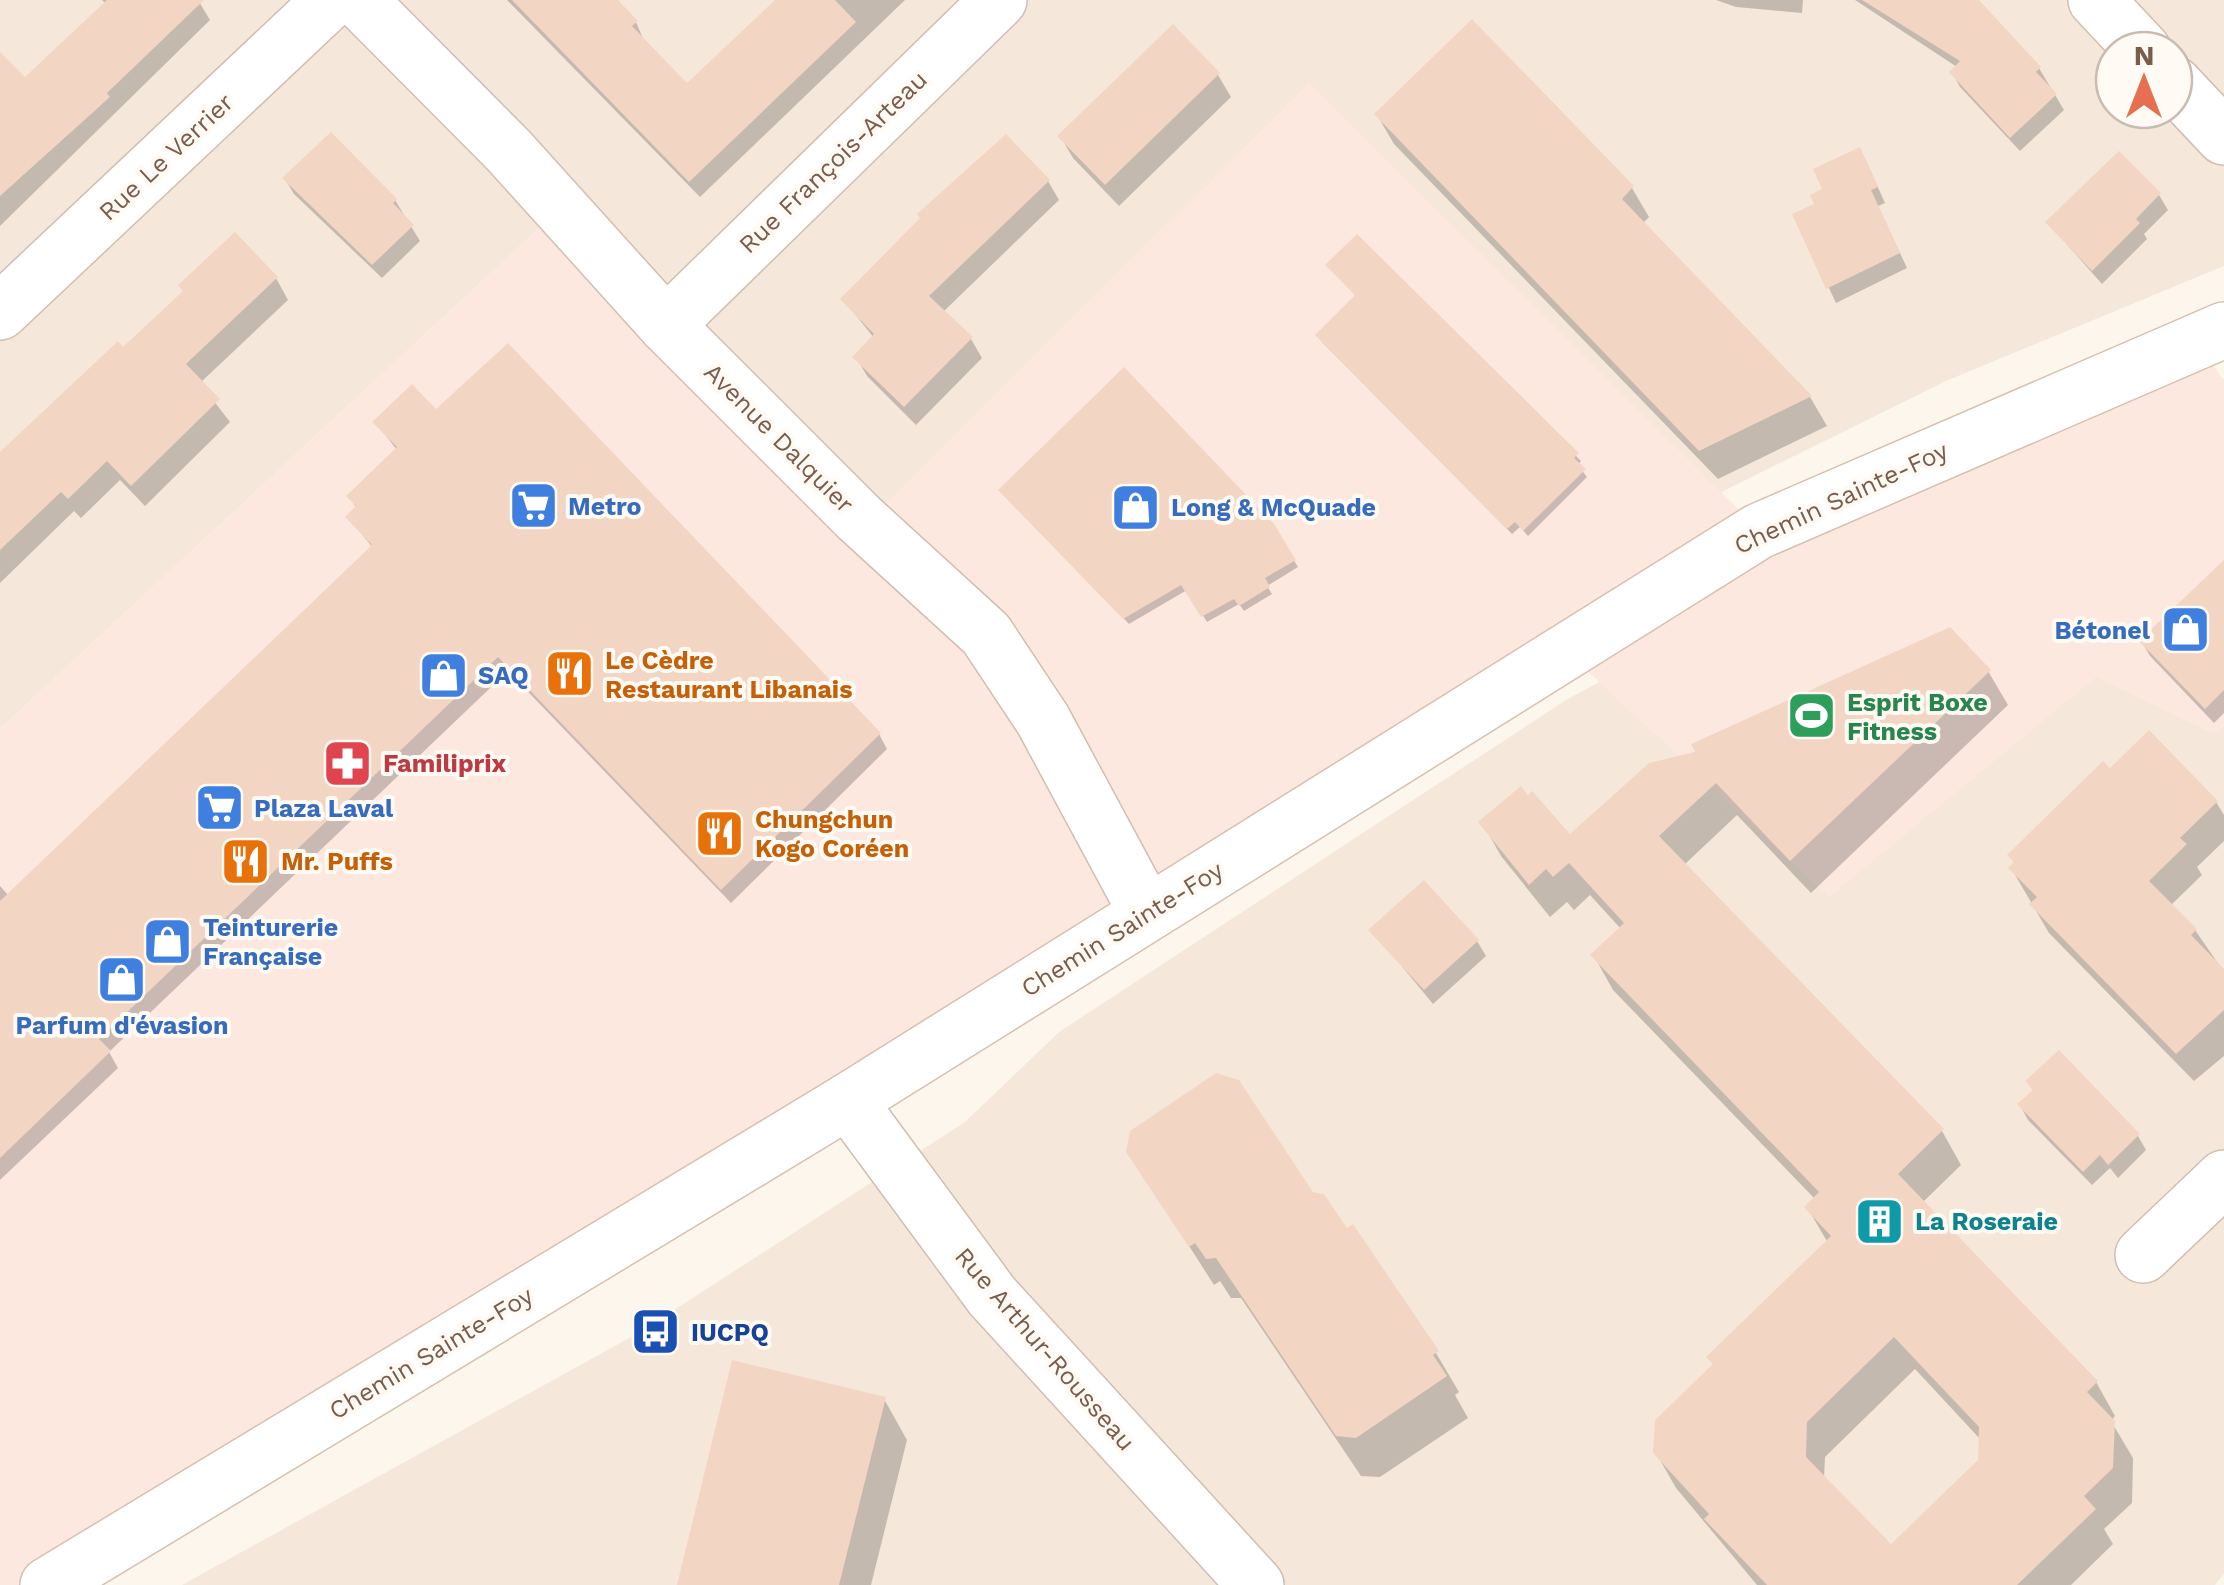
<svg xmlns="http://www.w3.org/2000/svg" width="2224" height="1585" font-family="'Work Sans',sans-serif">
<rect width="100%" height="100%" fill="#fdf6ec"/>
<!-- residential -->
<g fill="#f5e8da" fill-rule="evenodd">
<path d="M0 0H2224V266L1946 381 1681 512 1178 815 562 207 0 729ZM2114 50H2174V110H2114Z"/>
<polygon points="2224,378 2224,1574 2215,1585 182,1585 640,1332 965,1122 1059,1032 1566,700 1799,575"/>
</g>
<!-- commercial -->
<polygon fill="#fde8e0" points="1309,83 1759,530 2198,342 2224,381 2224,726 2214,734 2096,677 1829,897 1566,651 48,1585 0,1585 0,729 562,207 846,543"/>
<!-- shadow -->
<g fill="#0003" fill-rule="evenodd">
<polygon points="102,0 198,0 210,20 0,226 0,106 106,4"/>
<polygon points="507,0 614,0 636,22 644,41 687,87 779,0 905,0 700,197"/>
<polygon points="1716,0 1803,0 1802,13 1736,7"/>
<polygon points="1855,0 1973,0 2039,68 2064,110 2020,151 1960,87 1952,72 1957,67"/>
<polygon points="1472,23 1632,188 1649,217 1642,224 1810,397 1827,426 1718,479 1394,144 1377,115"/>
<polygon points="1173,27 1218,75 1231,97 1119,206 1073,158 1060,136"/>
<polygon points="1868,165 1885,203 1878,206 1907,268 1836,303 1795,216 1817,206"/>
<polygon points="285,179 395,200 420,241 382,278 294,194"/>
<polygon points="1048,181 1059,200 943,312 971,339 982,358 916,425 867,376 856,357 874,338 843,299 923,219"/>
<polygon points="2159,195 2168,210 2144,234 2147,239 2102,284 2048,223"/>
<polygon points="1357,237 1581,461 1578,465 1587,477 1528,536 1520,527 1512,534 1322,342 1357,297 1328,266"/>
<polygon points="276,278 288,300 200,383 230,422 145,506 120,480 81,518 74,511 0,583 0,456 123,350"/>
<polygon points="436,412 879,734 887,749 731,903 508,671 109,1052 118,1068 0,1180 0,886 9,896 373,548 348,517 357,509 349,496 397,450 376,423"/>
<polygon points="1001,490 1273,526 1298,567 1267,586 1272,594 1244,611 1239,604 1207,622 1187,590 1129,624"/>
<polygon points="2224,563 2224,713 2214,723 2150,656 2142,642"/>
<path d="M1988 671 2008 705 1811 893 1737 815 1684 865 1942 1131 1961 1165 1922 1203 2096 1382 2115 1416 2111 1421 2133 1458 2132 1503 2104 1529 2113 1544 2071 1585H1757L1676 1488 1656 1453 1714 1366 1709 1357 1828 1243 1807 1207 1815 1199 1613 990 1594 956 1621 929 1590 895 1574 910 1567 902 1550 917 1501 856 1482 822 1570 838ZM1915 1369 1981 1440V1461L1891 1548 1824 1479 1825 1457Z"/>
<polygon points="2110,772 2216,802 2224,815 2224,841 2197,867 2202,875 2170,906 2195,930 2224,972 2224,1056 2194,1081 2049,933 2011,868 2015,864 2010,856"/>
<polygon points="1372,930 1477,941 1486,956 1433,1004"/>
<polygon points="2028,1082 2138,1136 2146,1150 2118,1178 2110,1168 2092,1185 2028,1120 2020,1105 2034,1092"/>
<polygon points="1129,1152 1312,1194 1346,1231 1436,1353 1459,1392 1455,1395 1468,1418 1380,1477 1361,1476 1241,1298 1231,1298 1220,1281 1214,1285"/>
<polygon points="884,1399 907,1440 871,1585 679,1585"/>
</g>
<!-- building -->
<g fill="#f3d5c3" fill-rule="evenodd">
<polygon points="107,0 204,0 107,93 110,97 0,196 0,52 25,77"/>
<polygon points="512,0 618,0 638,21 632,26 687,83 775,0 835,0 856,22 689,182"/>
<polygon points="1862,0 1979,0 2041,67 2036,72 2057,94 2010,138 1949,72 1960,61"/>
<polygon points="1472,19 1634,186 1622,199 1812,396 1699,451 1374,114"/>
<polygon points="1173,24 1220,73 1105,185 1057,136"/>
<polygon points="331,132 397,199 393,203 414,225 372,265 282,178"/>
<polygon points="1006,134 1050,180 929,296 973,337 904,407 852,357 874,334 840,299 920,218 917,214"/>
<polygon points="1860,147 1878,187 1871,190 1900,253 1826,289 1792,214 1814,204 1810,195 1822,189 1813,169"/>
<polygon points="2119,151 2161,193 2136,219 2140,223 2092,271 2045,222"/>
<polygon points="235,232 278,277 186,364 220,399 131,486 107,461 68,499 61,492 0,550 0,452 118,341 123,347 183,291 178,285"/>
<polygon points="1357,234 1579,453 1574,458 1586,469 1523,531 1515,522 1507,529 1315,335 1355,295 1325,265"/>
<polygon points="508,343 881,733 721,890 498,657 99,1039 111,1051 0,1158 0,901 372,545 345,517 356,506 346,496 397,447 372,422 412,384 436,409"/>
<polygon points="1124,367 1274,524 1296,560 1265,578 1270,587 1239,606 1234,599 1201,617 1181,585 1123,619 998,490"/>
<polygon points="2224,560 2224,690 2205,709 2139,641"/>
<path d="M1950 627 1991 670 1790 861 1716 783 1659 836 1944 1129 1898 1174 2098 1381 2087 1392 2115 1421 2113 1468 2084 1496 2096 1509 2017 1585H1767L1704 1519 1709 1514 1653 1453 1655 1420 1713 1364 1706 1357 1831 1236 1804 1207 1819 1192 1590 955 1624 923 1569 863 1553 877 1546 869 1529 885 1478 822 1521 786 1528 795 1532 791 1570 834 1649 763 1695 752 1691 744ZM1894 1337 1979 1427 1978 1460 1891 1544 1806 1457 1807 1422Z"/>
<polygon points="2149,730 2218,801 2180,838 2187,844 2149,881 2197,929 2191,935 2224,969 2224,1010 2176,1054 2029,904 2037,897 2008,868 2014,862 2007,855 2103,761 2110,768"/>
<polygon points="1424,880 1479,940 1424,990 1368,930"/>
<polygon points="2059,1050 2140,1134 2108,1165 2100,1155 2083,1172 2017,1104 2033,1090 2025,1081"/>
<polygon points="1216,1073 1239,1080 1313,1192 1324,1194 1347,1228 1353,1224 1439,1351 1433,1355 1447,1376 1356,1438 1336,1436 1216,1258 1206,1259 1195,1243 1189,1247 1126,1152 1130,1131"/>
<polygon points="732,1360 886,1397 839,1585 677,1585"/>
</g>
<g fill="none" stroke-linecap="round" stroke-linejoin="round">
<defs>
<g id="street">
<polyline points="359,0 509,151 666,325 859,518 986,634 1043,720 1147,913"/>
<polyline points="2096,0 2143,50"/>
<polyline points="2174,84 2224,137"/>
<polyline points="0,312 331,0"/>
<polyline points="666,325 999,0"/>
<polyline points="848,1101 992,1296 1256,1585"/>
<polyline points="2143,1255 2224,1178"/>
</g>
<polyline id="secondary" points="48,1585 848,1101 1759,531 2224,330"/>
</defs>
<!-- street casing -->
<use href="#street" stroke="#d1beb0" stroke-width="58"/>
<!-- secondary casing -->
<use href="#secondary" stroke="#d6c0b0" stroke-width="58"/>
<!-- street -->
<use href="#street" stroke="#fff" stroke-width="55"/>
<!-- secondary -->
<use href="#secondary" stroke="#fff" stroke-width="55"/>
</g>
<!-- icons -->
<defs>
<symbol id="supermarket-square" viewBox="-11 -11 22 22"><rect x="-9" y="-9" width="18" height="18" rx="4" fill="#3f7fe0" stroke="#fffaf3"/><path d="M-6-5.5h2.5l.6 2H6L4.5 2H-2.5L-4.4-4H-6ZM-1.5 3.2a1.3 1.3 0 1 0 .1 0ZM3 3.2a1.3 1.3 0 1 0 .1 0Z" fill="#fff"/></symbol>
<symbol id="shop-square" viewBox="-11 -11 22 22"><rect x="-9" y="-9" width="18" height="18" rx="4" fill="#3f7fe0" stroke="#fffaf3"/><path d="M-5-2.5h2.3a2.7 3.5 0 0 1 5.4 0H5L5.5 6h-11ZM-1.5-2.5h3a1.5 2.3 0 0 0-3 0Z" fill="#fff"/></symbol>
<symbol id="restaurant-square" viewBox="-11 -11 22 22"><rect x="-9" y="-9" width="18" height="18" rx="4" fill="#e8710a" stroke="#fffaf3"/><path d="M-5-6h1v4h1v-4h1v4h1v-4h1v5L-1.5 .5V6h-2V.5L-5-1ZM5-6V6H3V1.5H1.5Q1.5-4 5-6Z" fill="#fff"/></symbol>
<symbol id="stadium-square" viewBox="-11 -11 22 22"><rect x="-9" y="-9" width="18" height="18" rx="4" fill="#2e9e5b" stroke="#fffaf3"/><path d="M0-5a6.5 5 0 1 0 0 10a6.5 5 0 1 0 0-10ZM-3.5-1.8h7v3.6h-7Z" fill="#fff"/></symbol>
<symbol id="pharmacy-square" viewBox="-11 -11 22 22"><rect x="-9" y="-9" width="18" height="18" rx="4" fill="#e0444e" stroke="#fffaf3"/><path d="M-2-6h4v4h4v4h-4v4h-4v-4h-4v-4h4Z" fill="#fff"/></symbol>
<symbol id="building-square" viewBox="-11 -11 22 22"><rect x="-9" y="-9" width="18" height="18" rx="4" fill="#0f9aa8" stroke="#fffaf3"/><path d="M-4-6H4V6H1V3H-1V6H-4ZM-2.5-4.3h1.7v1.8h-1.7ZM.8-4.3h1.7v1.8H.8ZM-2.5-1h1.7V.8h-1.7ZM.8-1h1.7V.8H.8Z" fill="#fff"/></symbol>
<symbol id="bus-square" viewBox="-11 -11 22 22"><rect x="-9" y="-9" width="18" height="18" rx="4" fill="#1a4fb4" stroke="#fffaf3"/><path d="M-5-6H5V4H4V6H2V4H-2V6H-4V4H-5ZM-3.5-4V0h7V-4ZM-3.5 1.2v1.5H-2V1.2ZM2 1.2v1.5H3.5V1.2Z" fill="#fff"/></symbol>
</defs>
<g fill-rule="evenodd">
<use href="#supermarket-square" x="506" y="478" width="55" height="55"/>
<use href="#shop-square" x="1108" y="480" width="55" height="55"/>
<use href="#shop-square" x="2158" y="602" width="55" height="55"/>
<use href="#restaurant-square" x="542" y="646" width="55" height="55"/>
<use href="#shop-square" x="416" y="648" width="55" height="55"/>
<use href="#stadium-square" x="1784" y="688" width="55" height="55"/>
<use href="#pharmacy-square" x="320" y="736" width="55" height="55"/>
<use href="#supermarket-square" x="192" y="780" width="55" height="55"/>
<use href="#restaurant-square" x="692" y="806" width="55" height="55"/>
<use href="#restaurant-square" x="218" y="834" width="55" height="55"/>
<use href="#shop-square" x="140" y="914" width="55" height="55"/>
<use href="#shop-square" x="94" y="952" width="55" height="55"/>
<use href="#building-square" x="1852" y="1194" width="55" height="55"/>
<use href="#bus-square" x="628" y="1304" width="55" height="55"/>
</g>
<g text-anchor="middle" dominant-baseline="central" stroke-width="8" stroke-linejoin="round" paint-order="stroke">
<!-- street labels -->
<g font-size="25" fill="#7a5c4d" stroke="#fffaf3">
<text transform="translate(166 157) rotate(-43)">Rue Le Verrier</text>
<text transform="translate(833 162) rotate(-44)">Rue François-Arteau</text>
<text transform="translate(779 438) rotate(45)">Avenue Dalquier</text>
<text transform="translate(1841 498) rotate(-25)">Chemin Sainte-Foy</text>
<text transform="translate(1122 929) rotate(-32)">Chemin Sainte-Foy</text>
<text transform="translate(1045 1349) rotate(49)">Rue Arthur-Rousseau</text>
<text transform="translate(431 1353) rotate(-31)">Chemin Sainte-Foy</text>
</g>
<!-- shop labels -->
<g font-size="25" font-weight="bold" fill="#366cbe" stroke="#fffaf3" text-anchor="start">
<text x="568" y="506">Metro</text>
<text x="1171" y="507">Long &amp; McQuade</text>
<text x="2150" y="630" text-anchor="end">Bétonel</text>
<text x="478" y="675">SAQ</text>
<text x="254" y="808">Plaza Laval</text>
<text x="203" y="927">Teinturerie<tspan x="203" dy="29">Française</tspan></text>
<text x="122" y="1025" text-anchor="middle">Parfum d'évasion</text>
</g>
<!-- food labels -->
<g font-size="25" font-weight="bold" fill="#c56008" stroke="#fffaf3" text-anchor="start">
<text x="605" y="660">Le Cèdre<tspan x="605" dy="29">Restaurant Libanais</tspan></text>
<text x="755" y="819">Chungchun<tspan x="755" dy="29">Kogo Coréen</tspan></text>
<text x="281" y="861">Mr. Puffs</text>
</g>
<!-- leisure labels -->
<g font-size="25" font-weight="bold" fill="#27864d" stroke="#fffaf3" text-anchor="start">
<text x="1847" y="702">Esprit Boxe<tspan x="1847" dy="29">Fitness</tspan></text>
</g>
<!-- health labels -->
<g font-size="25" font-weight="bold" fill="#be3a42" stroke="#fffaf3" text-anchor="start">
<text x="383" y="763">Familiprix</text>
</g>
<!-- culture labels -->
<g font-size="25" font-weight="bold" fill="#0d838f" stroke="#fffaf3" text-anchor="start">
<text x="1915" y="1221">La Roseraie</text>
</g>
<!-- transit labels -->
<g font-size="25" font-weight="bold" fill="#164399" stroke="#fffaf3" text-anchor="start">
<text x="691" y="1332">IUCPQ</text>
</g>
</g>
<!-- north arrow -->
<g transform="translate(2144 80)"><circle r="48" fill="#fffaf3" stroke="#cabbb1" stroke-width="2.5"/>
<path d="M0-8L18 38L0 25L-18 38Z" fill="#e76f51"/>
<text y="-15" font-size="28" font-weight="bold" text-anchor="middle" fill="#7a5c4d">N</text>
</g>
</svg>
